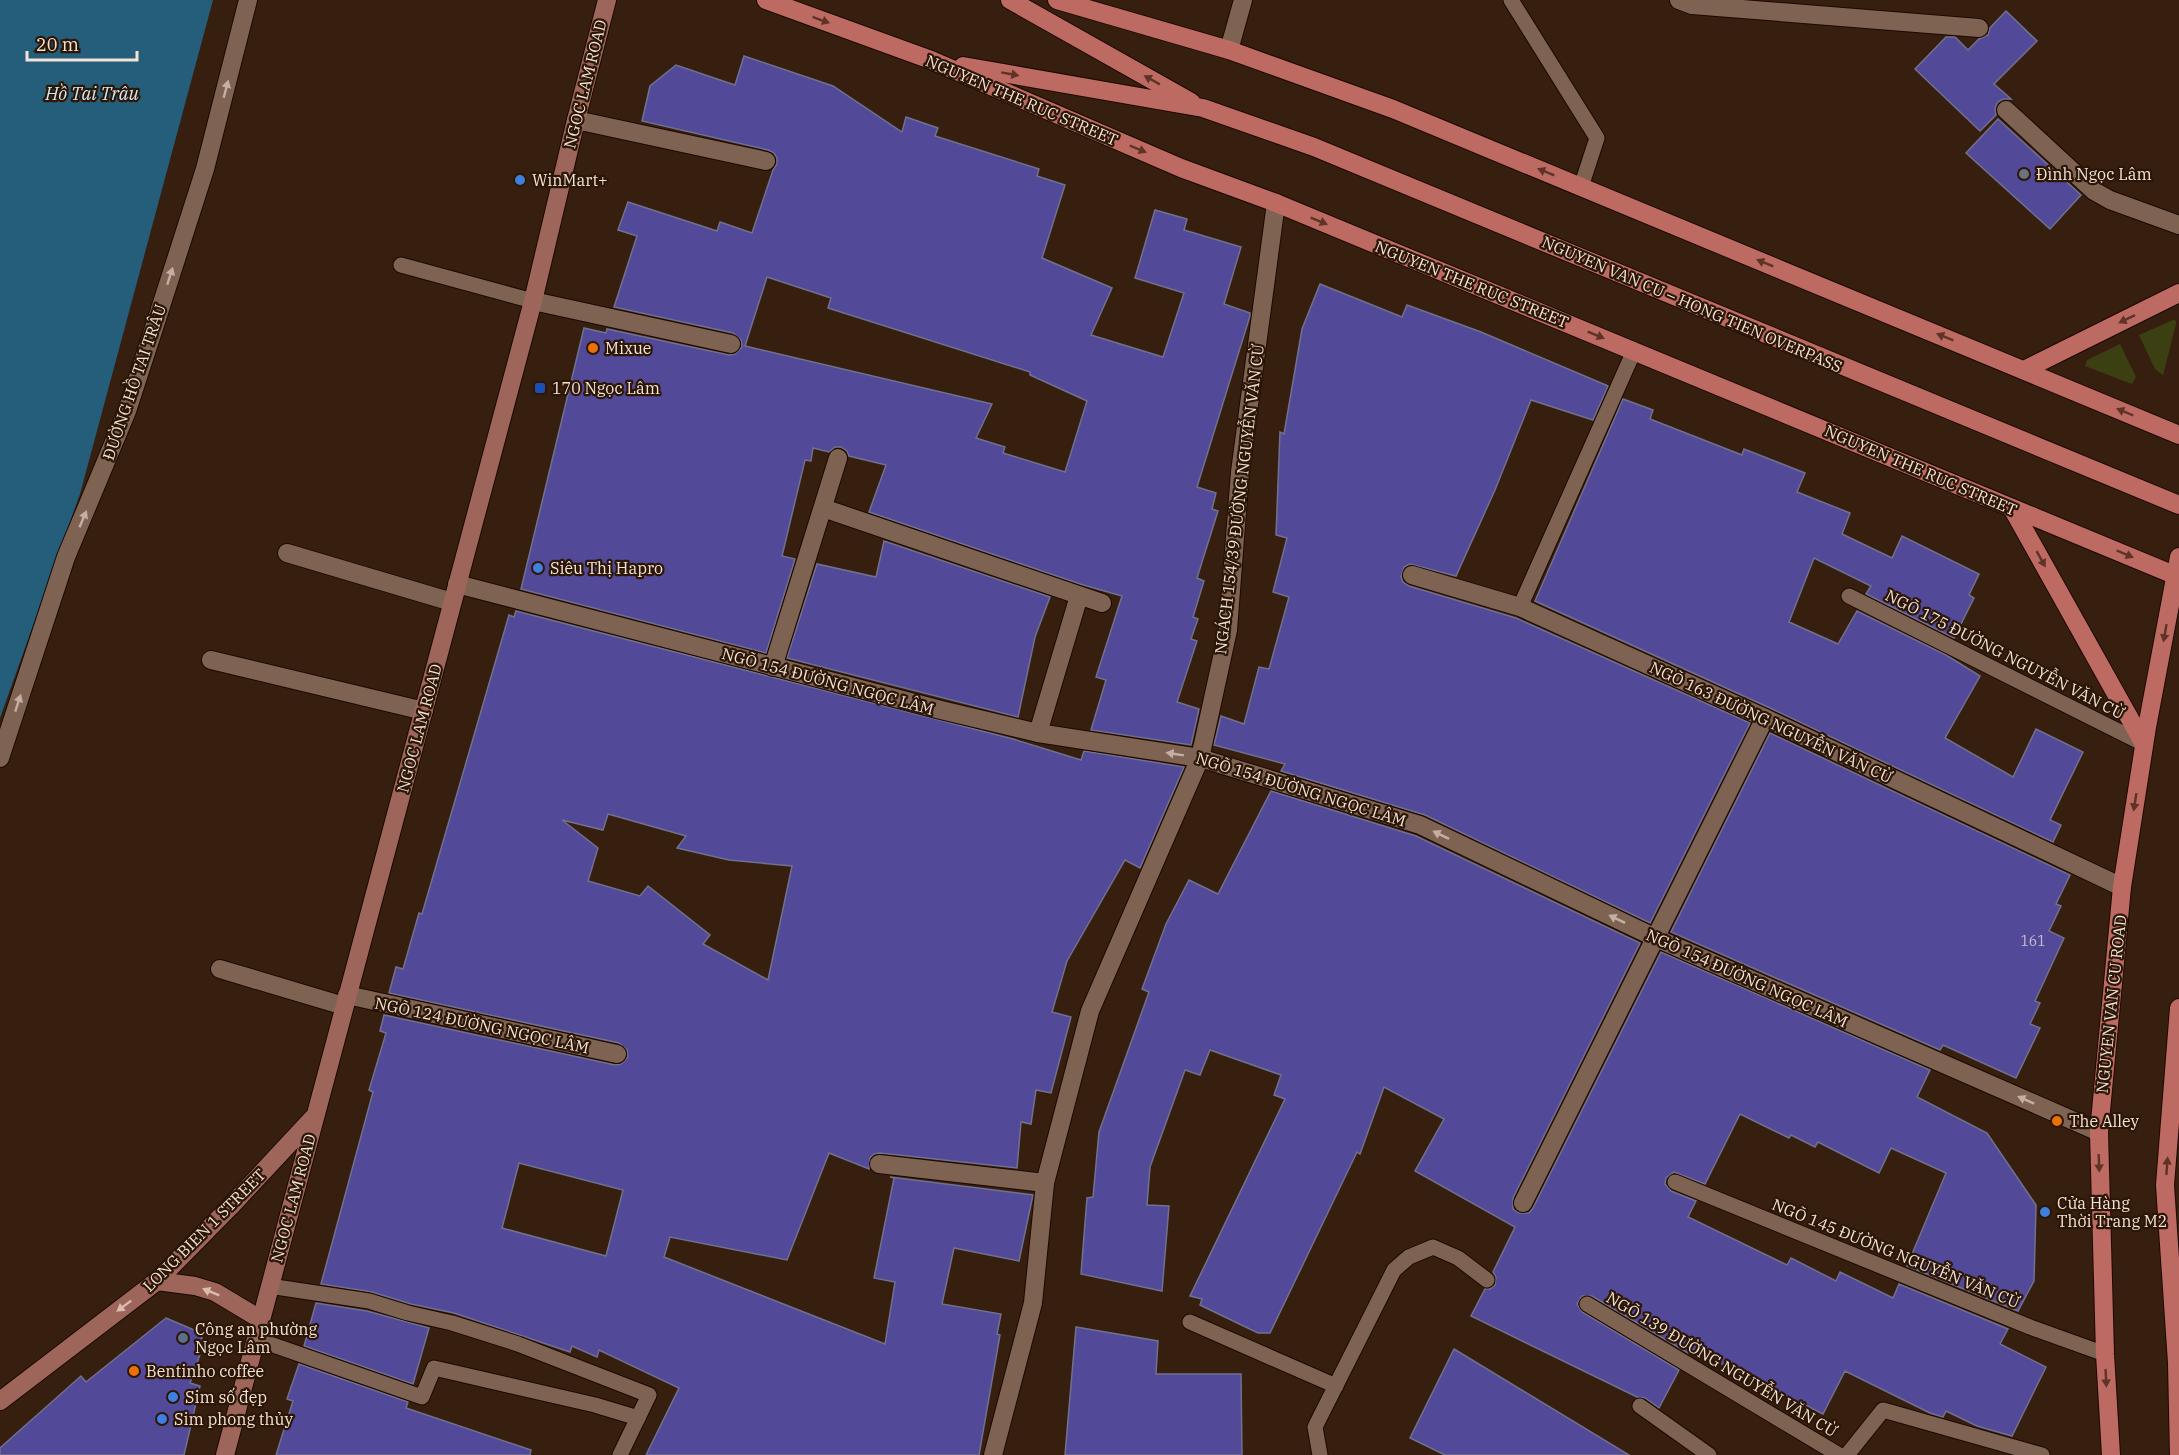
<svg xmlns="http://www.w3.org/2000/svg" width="2179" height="1455" font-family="'IBM Plex Serif',serif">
<rect width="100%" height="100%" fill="#371f10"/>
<!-- green -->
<g fill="#3b3f12">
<polygon points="2173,320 2176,321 2176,324 2163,375 2155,369 2139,335"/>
<polygon points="2120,344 2136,377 2132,384 2085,366 2087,360"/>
</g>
<!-- water -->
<polygon fill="#245e7b" points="0,0 213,0 80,494 0,718"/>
<!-- building -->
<g fill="#524999" stroke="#71718e" stroke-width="1.5" fill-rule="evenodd">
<polygon points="2006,11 2037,41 1994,84 2011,99 2003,99 1998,102 1995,108 1996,115 1980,131 1915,69 1946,37 1955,37 1968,50 1979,39 1988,35 1990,28"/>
<path d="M744 56 833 86 902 132 906 117 938 128 935 136 1039 169 1037 176 1065 185 1042 258 1112 288 1091 335 1163 357 1184 293 1135 278 1155 210 1187 219 1184 230 1241 247 1224 304 1250 313V316L1197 487 1216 493 1212 509 1218 511 1197 578 1204 581 1193 617 1198 619 1191 639 1197 641 1177 702 1199 709 1191 745 1091 730 1106 680 1096 677 1122 596 1080 584 869 512 886 465 849 456 847 451 841 447H835L829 452 813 448 811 461 805 460 782 556 795 559 766 653 521 589 584 328 606 333 607 329 729 355 735 354 742 347 741 340 733 333 614 307 637 236 618 230 628 202 717 231 720 222 752 233 773 170 777 164V158L774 153 768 150 642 121 650 86 676 65 735 85ZM767 277 831 298 828 308 1030 372V375L1087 401 1065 472 1003 453 1005 447 976 438 992 404 745 346Z"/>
<polygon points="1998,119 2081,195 2050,229 1966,153"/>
<polygon points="1320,284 1402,317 1407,305 1481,332 1608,386 1593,420 1531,400 1495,490 1456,576 1410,564 1404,567 1401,577 1403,582 1409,586 1516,618 1750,723 1650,923 1425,815 1281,771 1285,764 1214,745 1221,716 1244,724 1259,667 1269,669 1289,597 1273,592 1287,538 1276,535 1280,432 1284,434 1302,329"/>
<polygon points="1623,399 1653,410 1650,419 1742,455 1744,449 1805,473 1797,492 1850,513 1842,534 1892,558 1902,536 1979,574 1969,595 1974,598 1954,638 1866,594 1871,586 1814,558 1789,622 1838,644 1857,611 1946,655 1980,676 1945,738 2013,777 2036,729 2083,752 2050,820 2061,825 2053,842 1770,708 1535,601"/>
<polygon points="884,541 1050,597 1035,637 1018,717 787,658 817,564 876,577"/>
<path d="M516 611 1013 739 1081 760 1084 751 1184 767 1140 868 1125 860 1067 961 1052 1012 1071 1017 1051 1093 1036 1090 1031 1124 1021 1122 1017 1168 880 1153 874 1154 870 1158 869 1169 829 1153 787 1260 670 1237 664 1257 885 1344 895 1282 874 1278 894 1178 890 1177 1033 1195 1019 1261 954 1248 942 1304 1001 1314 997 1334 1000 1335 979 1455H646L679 1388 599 1350 597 1357 572 1346 570 1352 454 1313 411 1304 372 1292 321 1284 373 1092 369 1090 386 1033 380 1031 384 1015 615 1065 621 1064 628 1057 627 1050 619 1043 389 993 396 967 403 969 419 913 422 914 509 615 514 617ZM608 814 686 836 677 848 729 860 792 866 768 980 703 944 710 935 648 886 640 896 588 881 598 848 562 820 603 830ZM519 1163 623 1190 606 1256 502 1228Z"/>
<polygon points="1770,733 2070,875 2056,904 2061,906 2049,931 2064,938 2035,1001 2040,1003 2030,1024 2040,1028 2016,1078 1943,1045 1940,1050 1671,932"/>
<polygon points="1271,791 1416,836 1640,943 1513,1198 1513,1209 1519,1213 1529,1213 1533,1208 1661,952 1930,1070 1917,1097 1987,1133 2036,1205 2034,1281 2018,1311 1907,1266 1946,1173 1891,1148 1879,1173 1818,1142 1815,1147 1791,1135 1789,1138 1740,1114 1705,1184 1674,1172 1666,1178 1665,1184 1671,1191 1696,1201 1688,1217 1787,1265 1791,1258 1836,1281 1840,1272 1893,1298 1899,1284 2008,1329 2000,1344 2046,1367 2012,1436 1977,1426 1946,1411 1943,1417 1930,1413 1845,1371 1823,1414 1690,1348 1688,1353 1592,1296 1582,1296 1577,1304 1582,1312 1679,1370 1659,1408 1645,1398 1637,1397 1471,1316 1485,1289 1490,1289 1495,1285 1496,1277 1493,1272 1515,1227 1415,1171 1444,1119 1384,1087 1360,1154 1357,1152 1270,1333 1258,1333 1200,1305 1202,1299 1190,1296 1285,1099 1274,1095 1281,1075 1210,1050 1200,1075 1185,1070 1150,1167 1147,1205 1169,1206 1162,1291 1081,1274 1087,1198 1093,1197 1099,1132 1149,992 1142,989 1166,924 1189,880 1218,894"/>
<polygon points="316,1303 367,1311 429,1328 413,1384 304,1346"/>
<polygon points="166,1318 199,1332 204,1343 190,1383 200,1386 184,1455 0,1455 0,1448 81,1376 86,1382"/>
<polygon points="1076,1327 1158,1341 1156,1374 1241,1374 1242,1455 1065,1455"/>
<polygon points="1454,1349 1629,1455 1445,1455 1410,1438"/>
<polygon points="299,1364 408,1402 406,1408 531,1450 530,1455 276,1455 293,1401 287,1399"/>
</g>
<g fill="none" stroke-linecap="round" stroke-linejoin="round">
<defs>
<g id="lane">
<polyline points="1511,0 1597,138 1581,187"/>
<polyline points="401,265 533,301"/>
<polyline points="1849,596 2144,744"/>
<polyline points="1520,607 1634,351"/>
<polyline points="1675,1182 2030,1327 2105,1354"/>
<polyline points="269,1286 369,1301 408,1313 452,1323 518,1344 649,1395 620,1455"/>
<polyline points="1587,1304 1839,1455"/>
<polyline points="1190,1322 1336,1386"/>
<polyline points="256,1339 422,1397 434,1368 595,1405 638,1418"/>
<polyline points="1640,1406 1709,1455"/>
<polyline points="1320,1455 1315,1427 1394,1270 1409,1257 1433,1247 1458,1258 1487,1280"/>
<polyline points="1847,1455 1883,1410 2042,1455"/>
</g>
<g id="street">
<polyline points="1679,0 1692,5 1979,28"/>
<polyline points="1229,50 1243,0"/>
<polyline points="2006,110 2094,191 2110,200 2179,225"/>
<polyline points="576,120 766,161"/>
<polyline points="533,301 731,344"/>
<polyline points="823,508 1102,603"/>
<polyline points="287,553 452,602"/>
<polyline points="1412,575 1520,607 1765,718 2122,887"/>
<polyline points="457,584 941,710 1038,733 1200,758 1420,825 1656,938 2099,1132"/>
<polyline points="211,660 424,711"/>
<polyline points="773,667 838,458"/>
<polyline points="1038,733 1079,596"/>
<polyline points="0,758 66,557 127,411 153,331 205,169 248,0"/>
<polyline points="220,969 344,1006"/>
<polyline points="347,995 617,1054"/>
<polyline points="879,1164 1045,1183"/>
<polyline points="1523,1203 1765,718"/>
<polyline points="993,1455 1033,1303 1045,1183 1090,1011 1200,758 1228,630 1240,472 1276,203"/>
</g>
<g id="secondary">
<polyline points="157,1281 195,1286 215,1292 260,1319"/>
<polyline points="0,1401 157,1281 231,1206 313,1118"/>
<polyline points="225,1455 533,301 576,120 607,0"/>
</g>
<g id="primary">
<polyline points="766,0 931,60 1181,168 1276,203 2179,577"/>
<polyline points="1010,0 1191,102"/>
<polyline points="1057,0 1229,50 1393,109 2179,435"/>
<polyline points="963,66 1203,108 1314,147 2179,505"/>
<polyline points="2024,370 2179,293"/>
<polyline points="2012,508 2144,744"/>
<polyline points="2111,1455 2105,1354 2099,1132 2122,887 2147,727 2179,557"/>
<polyline points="2179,1455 2177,1363 2165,1185 2179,1008"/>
</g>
</defs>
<!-- lane casing -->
<use href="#lane" stroke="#1d0800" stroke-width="17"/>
<!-- street casing -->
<use href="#street" stroke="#1d0800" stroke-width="20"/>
<!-- secondary casing -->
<use href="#secondary" stroke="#1d0800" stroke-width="20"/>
<!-- primary casing -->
<use href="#primary" stroke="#1d0800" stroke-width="20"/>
<!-- lane -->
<use href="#lane" stroke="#7f6352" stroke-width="15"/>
<!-- street -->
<use href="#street" stroke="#7f6352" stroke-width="18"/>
<!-- secondary -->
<use href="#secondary" stroke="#9e665a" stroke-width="18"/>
<!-- primary -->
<use href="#primary" stroke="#bd6a62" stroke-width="18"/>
</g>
<!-- one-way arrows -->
<defs><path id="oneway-solid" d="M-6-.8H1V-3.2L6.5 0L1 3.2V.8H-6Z" transform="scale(1.5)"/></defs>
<g fill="#5f3326">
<use href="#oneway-solid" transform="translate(821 20) rotate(20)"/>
<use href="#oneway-solid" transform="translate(1010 74) rotate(10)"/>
<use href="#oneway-solid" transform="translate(1152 80) rotate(-151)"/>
<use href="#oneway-solid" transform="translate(1138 149) rotate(23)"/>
<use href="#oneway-solid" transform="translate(1546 172) rotate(-158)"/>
<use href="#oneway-solid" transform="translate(1319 221) rotate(22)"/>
<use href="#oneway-solid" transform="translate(1765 263) rotate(-158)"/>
<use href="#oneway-solid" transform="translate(2127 319) rotate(154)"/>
<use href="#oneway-solid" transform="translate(1596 335) rotate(22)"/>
<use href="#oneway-solid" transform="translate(1945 337) rotate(-158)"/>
<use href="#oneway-solid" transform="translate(2125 412) rotate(-157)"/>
<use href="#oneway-solid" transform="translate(2125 554) rotate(23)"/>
<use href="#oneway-solid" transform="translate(2041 559) rotate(61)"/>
<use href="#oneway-solid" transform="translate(2165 633) rotate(100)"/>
<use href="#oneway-solid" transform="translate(2135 802) rotate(99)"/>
<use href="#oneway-solid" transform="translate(2099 1163) rotate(88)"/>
<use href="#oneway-solid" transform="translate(2167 1166) rotate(-86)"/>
<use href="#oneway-solid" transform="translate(2106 1378) rotate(87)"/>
</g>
<g fill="#c4afa2">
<use href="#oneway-solid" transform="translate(226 89) rotate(-75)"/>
<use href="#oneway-solid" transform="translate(170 276) rotate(-72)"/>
<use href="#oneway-solid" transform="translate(83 519) rotate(-67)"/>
<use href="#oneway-solid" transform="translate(18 703) rotate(-72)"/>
<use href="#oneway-solid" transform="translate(1175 754) rotate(-171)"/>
<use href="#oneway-solid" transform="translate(1441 835) rotate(-154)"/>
<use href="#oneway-solid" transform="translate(1617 919) rotate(-154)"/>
<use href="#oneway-solid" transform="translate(2026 1100) rotate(-156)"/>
</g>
<g fill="#d9bdb2">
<use href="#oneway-solid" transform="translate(211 1292) rotate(-158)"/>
<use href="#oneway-solid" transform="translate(124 1306) rotate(143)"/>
</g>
<!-- markers -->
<circle fill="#6b7280" stroke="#2c1606" stroke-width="2" cx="2024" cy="174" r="6"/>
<g fill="#3f7fe0" stroke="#2c1606" stroke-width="2">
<circle cx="520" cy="180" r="6"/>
<circle cx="538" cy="568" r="6"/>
<circle cx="2045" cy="1212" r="6"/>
<circle cx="173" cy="1397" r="6"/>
<circle cx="162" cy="1419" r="6"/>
</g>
<g fill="#e8710a" stroke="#2c1606" stroke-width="2">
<circle cx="593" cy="348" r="6"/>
<circle cx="2057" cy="1121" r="6"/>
<circle cx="134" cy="1371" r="6"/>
</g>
<rect fill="#1a4fb4" stroke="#2c1606" stroke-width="2" x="534" y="382" width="12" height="12" rx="3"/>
<circle fill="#5c6f8a" stroke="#2c1606" stroke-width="2" cx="183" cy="1338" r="6"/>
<g text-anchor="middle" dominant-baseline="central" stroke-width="4.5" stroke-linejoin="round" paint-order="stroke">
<!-- number labels -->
<g font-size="14" fill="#cabcc8">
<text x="2033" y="941">161</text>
</g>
<!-- street labels -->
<g font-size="16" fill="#f2e2d8" stroke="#2c1606">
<text transform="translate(585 84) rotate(-76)">NGOC LAM ROAD</text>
<text transform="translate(1022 100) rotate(23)">NGUYEN THE RUC STREET</text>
<text transform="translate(1472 284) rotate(22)">NGUYEN THE RUC STREET</text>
<text transform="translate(1692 304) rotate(23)">NGUYEN VAN CU – HONG TIEN OVERPASS</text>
<text transform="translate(134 382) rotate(-71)">ĐƯỜNG HỒ TAI TRÂU</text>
<text transform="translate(1921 470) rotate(23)">NGUYEN THE RUC STREET</text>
<text transform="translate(1239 499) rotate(-83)">NGÁCH 154/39 ĐƯỜNG NGUYỄN VĂN CỪ</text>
<text transform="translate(2005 654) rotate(27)">NGÕ 175 ĐƯỜNG NGUYỄN VĂN CỪ</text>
<text transform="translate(828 681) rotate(15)">NGÕ 154 ĐƯỜNG NGỌC LÂM</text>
<text transform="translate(1771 722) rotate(25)">NGÕ 163 ĐƯỜNG NGUYỄN VĂN CỪ</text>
<text transform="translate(419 728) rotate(-75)">NGOC LAM ROAD</text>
<text transform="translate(1301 789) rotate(17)">NGÕ 154 ĐƯỜNG NGỌC LÂM</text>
<text transform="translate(1747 978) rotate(24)">NGÕ 154 ĐƯỜNG NGỌC LÂM</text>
<text transform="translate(2111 1004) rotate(-84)">NGUYEN VAN CU ROAD</text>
<text transform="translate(482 1025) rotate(12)">NGÕ 124 ĐƯỜNG NGỌC LÂM</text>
<text transform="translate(293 1198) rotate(-75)">NGOC LAM ROAD</text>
<text transform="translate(204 1230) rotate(-45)">LONG BIEN 1 STREET</text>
<text transform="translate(1896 1253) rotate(22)">NGÕ 145 ĐƯỜNG NGUYỄN VĂN CỪ</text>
<text transform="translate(1722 1364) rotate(31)">NGÕ 139 ĐƯỜNG NGUYỄN VĂN CỪ</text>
</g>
<!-- poi labels -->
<g font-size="16" fill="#f2e2d8" stroke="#2c1606" text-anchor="start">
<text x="2036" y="174">Đình Ngọc Lâm</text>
<text x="532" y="180">WinMart+</text>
<text x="605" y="348">Mixue</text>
<text x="552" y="388">170 Ngọc Lâm</text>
<text x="550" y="568">Siêu Thị Hapro</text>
<text x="2069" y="1121">The Alley</text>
<text x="2057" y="1203">Cửa Hàng<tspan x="2057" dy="18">Thời Trang M2</tspan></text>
<text x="195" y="1329">Công an phường<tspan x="195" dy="18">Ngọc Lâm</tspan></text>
<text x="146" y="1371">Bentinho coffee</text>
<text x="185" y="1397">Sim số đẹp</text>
<text x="174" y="1419">Sim phong thủy</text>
</g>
<!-- water labels -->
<g font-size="18" font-style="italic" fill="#d0e8f6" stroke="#2c1606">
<text x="92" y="93">Hồ Tai Trâu</text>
</g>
</g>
<!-- scale -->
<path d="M27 51v9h110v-9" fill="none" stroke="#f2e2d8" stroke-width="3"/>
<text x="36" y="51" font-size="18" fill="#f2e2d8" stroke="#2c1606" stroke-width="4.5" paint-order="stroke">20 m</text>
</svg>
